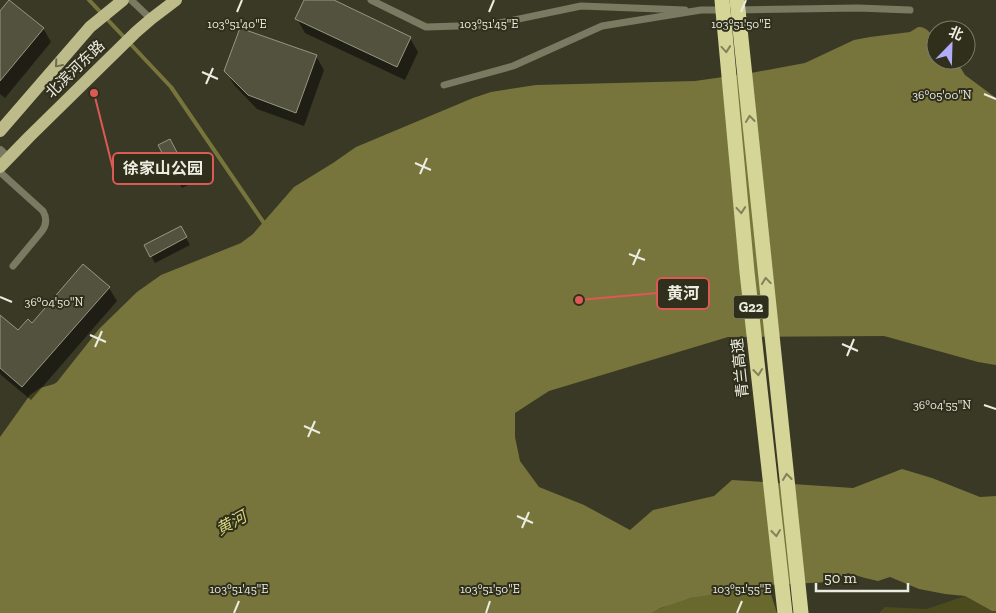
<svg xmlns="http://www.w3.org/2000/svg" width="996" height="613" font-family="'Zilla Slab','Noto Sans SC',serif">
<rect width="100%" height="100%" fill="#393926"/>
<!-- green -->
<polygon fill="#4c4b1e" points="965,596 992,611 996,611 996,613 879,613 885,607 927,609"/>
<!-- forest -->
<path fill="#69682d" d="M768 585 777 613H652C684 594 731 591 768 585Z"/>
<!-- water -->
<path fill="#77753b" d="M918 27C926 26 931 34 936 39V60H956L965 75 996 98V365L978 362 884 336 728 337 549 391 515 413V437L520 461 539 487 584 505 630 530 653 510 714 496 732 480 853 488 902 469 932 478 980 497 996 496V611H992L965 596 945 594 919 589 890 577 878 581 865 578 848 573 830 582 768 585 691 598 661 608 652 613H0V437L30 395 40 388 54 384 57 382 99 329 137 292 161 275 241 243 253 234 294 187 333 163 356 147 473 98 491 92 536 85 695 81 751 73 805 63 854 40 870 37 910 32Z"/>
<!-- shadow -->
<g fill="#0007">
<polygon points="306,0 331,0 410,38 418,52 405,80 305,33 297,19"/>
<polygon points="0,13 43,28 51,42 5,98 0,94"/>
<polygon points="316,56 324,70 304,126 257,109 234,85 226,71"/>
<polygon points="173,147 192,183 182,188 178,181"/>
<polygon points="180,227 190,245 155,263 145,245"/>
<polygon points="109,288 117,301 31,400 1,375 0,373 0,316 18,332"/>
</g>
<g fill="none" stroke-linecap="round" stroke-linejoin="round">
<!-- stream -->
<polyline stroke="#77753b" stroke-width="4" points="89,0 171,87 266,226"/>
</g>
<!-- building -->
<g fill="#52523e" stroke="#969781">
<polygon points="9,0 44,28 0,81 0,11"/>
<polygon points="304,0 334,0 411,37 397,67 295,19"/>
<polygon points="240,28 317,55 296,113 248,95 224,71"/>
<polygon points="170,139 189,175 177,182 158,145"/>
<polygon points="181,226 187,237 150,257 144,245"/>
<polygon points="83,264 110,287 22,387 0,368 0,315 18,330 28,319 32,323"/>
</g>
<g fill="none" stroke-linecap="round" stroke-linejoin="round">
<!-- lane -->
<g stroke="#7a7a62" stroke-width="7">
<polyline points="131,0 151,19"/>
<polyline points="371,0 426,27 490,25 581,6 685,10"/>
<polyline points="737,10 858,8 910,10"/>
<polyline points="444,85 513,66 602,26 701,10 723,10"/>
<path d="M0 172 43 211C47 218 47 224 42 231L13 266"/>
</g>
<!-- street -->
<polyline stroke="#7a7a62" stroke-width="10" points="0,151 8,159"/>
<!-- primary -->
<g stroke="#bcbb89" stroke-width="12">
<polyline points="0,131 90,27 123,0"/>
<polyline points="0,167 29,137 136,32 151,19 176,0"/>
</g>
<!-- highway-bridge -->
<g stroke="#d5d598" stroke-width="15">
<polyline points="722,0 747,272 785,613"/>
<polyline points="737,0 801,613"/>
</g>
</g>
<!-- one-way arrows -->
<defs><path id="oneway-chevron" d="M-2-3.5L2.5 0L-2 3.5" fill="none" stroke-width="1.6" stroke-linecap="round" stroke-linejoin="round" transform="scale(1.25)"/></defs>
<g stroke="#82825a">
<use href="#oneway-chevron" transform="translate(726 49) rotate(85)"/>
<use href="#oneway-chevron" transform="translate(750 119) rotate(-96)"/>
<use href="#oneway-chevron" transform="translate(741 210) rotate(85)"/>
<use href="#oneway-chevron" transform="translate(766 281) rotate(-96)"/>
<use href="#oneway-chevron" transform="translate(758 372) rotate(84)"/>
<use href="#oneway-chevron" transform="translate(787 477) rotate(-96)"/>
<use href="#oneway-chevron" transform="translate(776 533) rotate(84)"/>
</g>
<use stroke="#6e6e4d" href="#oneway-chevron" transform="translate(58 64) rotate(131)"/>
<!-- ticks -->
<path fill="none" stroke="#ecede1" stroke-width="2" d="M237 12 242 0M489 12 494 0M741 12 746 0M202 72 218 79M206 84 213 68M984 94 996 99M415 163 431 170M420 174 427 158M629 254 645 260M633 265 640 249M0 297 12 302M90 335 106 342M842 344 858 351M95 347 102 331M847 356 854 339M984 405 996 409M304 426 320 433M308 437 315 421M517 516 533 523M522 528 529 512M234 613 239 601M486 613 490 601M737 613 742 601"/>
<g text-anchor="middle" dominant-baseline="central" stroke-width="4" stroke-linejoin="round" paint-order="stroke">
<!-- shield labels -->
<rect fill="#2f2f1c" stroke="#b3b4a6" stroke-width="1" x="733.5" y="295.5" width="35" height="23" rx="4"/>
<g font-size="14" font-weight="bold" fill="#ecede1">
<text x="751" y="307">G22</text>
</g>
<!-- street labels -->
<g font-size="15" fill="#ecede1" stroke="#2f2f1c">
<text transform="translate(75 69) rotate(-44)">北滨河东路</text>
<text transform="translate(740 368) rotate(-96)">青兰高速</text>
</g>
<!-- water labels -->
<g font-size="16" font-style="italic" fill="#d6d57d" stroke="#2f2f1c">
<text transform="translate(231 523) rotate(-29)">黄河</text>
</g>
</g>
<g font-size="12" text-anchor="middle" fill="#ecede1" stroke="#2f2f1c" stroke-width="4" stroke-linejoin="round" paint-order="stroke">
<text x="237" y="28">103°51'40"E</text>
<text x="489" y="28">103°51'45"E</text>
<text x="741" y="28">103°51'50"E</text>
<text x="942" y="99">36°05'00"N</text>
<text x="54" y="306">36°04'50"N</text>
<text x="942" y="409">36°04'55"N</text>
<text x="239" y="593">103°51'45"E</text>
<text x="490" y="593">103°51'50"E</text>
<text x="742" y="593">103°51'55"E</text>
</g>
<!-- callouts -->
<path fill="none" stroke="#dc5956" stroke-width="2" d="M94 93L113 169M579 300L657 293"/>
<g fill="#dc5956" stroke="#2f2f1c" stroke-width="2">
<circle cx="94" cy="93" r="5"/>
<circle cx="579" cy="300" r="5"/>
</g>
<g fill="#2f2f1c" stroke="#dc5956" stroke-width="2">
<rect x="113" y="153" width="100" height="31" rx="5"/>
<rect x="657" y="278" width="52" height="31" rx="5"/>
</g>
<g font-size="16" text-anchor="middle" font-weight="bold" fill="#ecede1">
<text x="163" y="174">徐家山公园</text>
<text x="683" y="299">黄河</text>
</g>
<!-- north arrow -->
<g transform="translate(951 45) rotate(23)"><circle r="24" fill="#2f2f1c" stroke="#7b7b6b"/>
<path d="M0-4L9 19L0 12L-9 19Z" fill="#b3adf9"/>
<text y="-8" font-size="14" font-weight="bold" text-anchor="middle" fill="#ecede1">北</text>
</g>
<!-- scale -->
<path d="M816 583v8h92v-8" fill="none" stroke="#ecede1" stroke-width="2.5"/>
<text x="824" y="583" font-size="15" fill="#ecede1" stroke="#2f2f1c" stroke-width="4" paint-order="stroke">50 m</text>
</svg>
